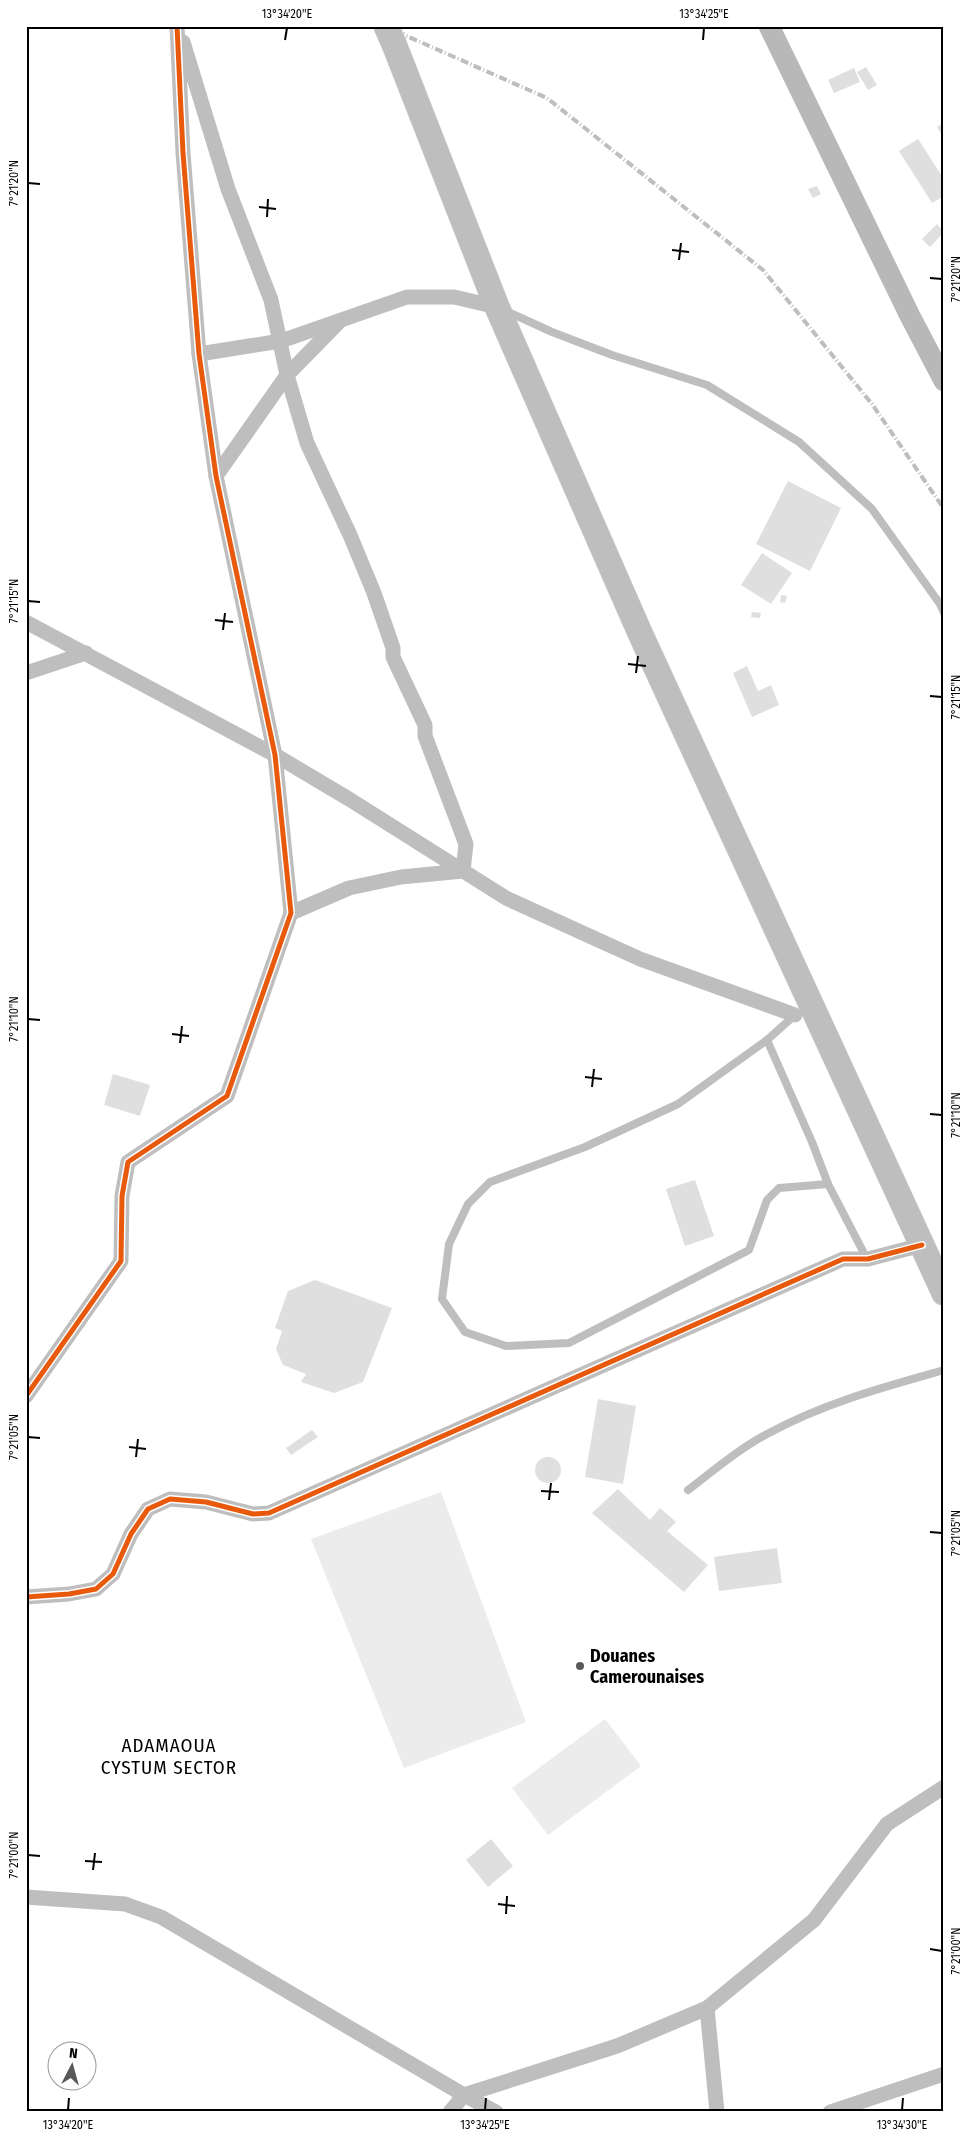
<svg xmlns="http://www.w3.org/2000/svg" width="970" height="2138" font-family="'Fira Sans Condensed',sans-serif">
<rect width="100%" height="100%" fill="#fff"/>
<!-- pitch -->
<g fill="#ececec">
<polygon points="441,1492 526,1722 404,1768 311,1539"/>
<polygon points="605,1719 641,1766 548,1835 512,1788"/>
</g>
<!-- building -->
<g fill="#dfdfdf">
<polygon points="866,67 877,85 868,90 857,72"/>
<polygon points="854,68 860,82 834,93 828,80"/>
<polygon points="944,122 944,138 937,127"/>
<polygon points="918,139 944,179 944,196 932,203 899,151"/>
<polygon points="817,186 821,194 813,198 808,189"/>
<polygon points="937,224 944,232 930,247 922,239"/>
<polygon points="788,481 841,508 810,571 756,544"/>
<polygon points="762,553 792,573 771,604 741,585"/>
<polygon points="781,595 787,596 785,603 780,602"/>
<polygon points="752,612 761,613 760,618 751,617"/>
<polygon points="747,666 758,691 771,685 779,705 752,717 733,673"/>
<polygon points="113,1074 150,1085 140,1116 104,1105"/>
<polygon points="695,1180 714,1236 685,1246 666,1189"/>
<polygon points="315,1280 392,1308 363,1382 334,1393 301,1382 306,1374 283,1365 276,1349 282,1331 275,1328 288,1291"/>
<polygon points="598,1399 636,1406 623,1484 585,1477"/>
<polygon points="312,1430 318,1437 291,1455 286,1448"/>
<circle cx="548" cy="1470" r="13"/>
<polygon points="618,1489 650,1520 660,1508 676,1522 667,1531 708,1565 684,1592 592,1513"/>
<polygon points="777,1548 782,1583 719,1591 714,1557"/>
<polygon points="491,1839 513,1866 488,1887 466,1860"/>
</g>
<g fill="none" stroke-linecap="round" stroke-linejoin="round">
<defs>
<polyline id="primary" points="394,44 497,307 640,633 944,1293"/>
</defs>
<!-- primary casing -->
<use href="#primary" stroke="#dbdbdb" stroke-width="26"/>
<!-- lane -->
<g stroke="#bebebe" stroke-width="8">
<polyline points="506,311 552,332 612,355 707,385 799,442 872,509 940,604 944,613"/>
<polyline points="795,1015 767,1040 678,1104 585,1147 490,1182 468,1204 449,1244 442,1299 465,1332 506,1346 569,1343 749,1250 767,1200 779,1188 828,1184"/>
<polyline points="767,1040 812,1142 828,1184 867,1259"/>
<path d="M688 1490C714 1470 740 1448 769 1433 824 1403 884 1387 944 1370"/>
</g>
<!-- street -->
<g stroke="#bebebe" stroke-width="15">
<polyline points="183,42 228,189 271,300 287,375 307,443 350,535 374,593 393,648 393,657 425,725 425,736 466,844 463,871 401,877 349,888 291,913"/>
<polyline points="199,354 281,341 407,297 454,297 497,307"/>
<polyline points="216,476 287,375 338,323"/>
<polyline points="26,622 275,755 349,799 506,898 640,959 795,1015"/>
<polyline points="26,673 86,653"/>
<polyline points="26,1396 121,1261 122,1196 128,1162 227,1096 291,913 275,755 216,476 199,354 183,153 177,26"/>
<polyline points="26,1597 69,1594 96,1589 113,1574 131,1534 148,1509 170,1499 206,1502 253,1514 269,1513 843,1259 868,1259 922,1245"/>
<polyline points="26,1897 125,1904 161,1917 464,2095 496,2112"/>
<polyline points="707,2008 717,2112"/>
<polyline points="450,2112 464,2095 617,2046 707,2008 814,1920 887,1824 944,1787"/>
<polyline points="830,2112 944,2074"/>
</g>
<!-- secondary -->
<polyline stroke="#b8b8b8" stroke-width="21" points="769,26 910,316 944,381"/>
<!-- primary -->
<use href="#primary" stroke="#bebebe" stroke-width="25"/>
<!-- rail -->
<polyline stroke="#bebebe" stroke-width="4" stroke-dasharray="8 2.5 1 2.5" stroke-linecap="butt" points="384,26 547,98 763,270 872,404 944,509"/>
<defs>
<polyline id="primary-bridge" points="386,26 394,44"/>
</defs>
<!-- primary-bridge casing -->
<use href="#primary-bridge" stroke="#dbdbdb" stroke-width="26" stroke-linecap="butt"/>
<!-- primary-bridge -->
<use href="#primary-bridge" stroke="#bebebe" stroke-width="25"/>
<defs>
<g id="cycleway">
<polyline points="26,1396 121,1261 122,1196 128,1162 227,1096 291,913 275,755 216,476 199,354 183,153 177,26"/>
<polyline points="26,1597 69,1594 96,1589 113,1574 131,1534 148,1509 170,1499 206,1502 253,1514 269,1513 843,1259 868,1259 922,1245"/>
</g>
</defs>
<!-- cycleway casing -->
<use href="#cycleway" stroke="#fff" stroke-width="8"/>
<!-- cycleway -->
<use href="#cycleway" stroke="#e8590c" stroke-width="5"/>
</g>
<!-- ticks -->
<path fill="none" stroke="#000" stroke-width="2" d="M285 40 287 28M703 40 704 28M28 183 40 184M259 207 276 209M267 217 268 199M672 250 689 252M679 260 681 243M930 278 942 279M28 601 40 602M215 620 233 622M223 630 225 613M628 664 646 666M636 673 638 656M930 696 942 697M28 1019 40 1020M172 1034 189 1036M180 1043 182 1026M585 1077 602 1079M592 1087 594 1069M930 1114 942 1115M28 1437 40 1438M129 1447 146 1449M136 1457 138 1439M541 1491 559 1492M549 1500 551 1483M930 1532 942 1533M28 1855 40 1856M85 1861 102 1862M93 1870 95 1853M498 1904 515 1906M506 1914 507 1896M930 1949 942 1951M68 2110 69 2098M485 2110 486 2098M902 2110 903 2098"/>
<!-- markers -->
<circle fill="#595959" stroke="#fff" stroke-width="2" cx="580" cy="1666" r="5"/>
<g text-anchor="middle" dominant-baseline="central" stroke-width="4.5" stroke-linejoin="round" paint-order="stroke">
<!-- poi labels -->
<g font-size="18" font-weight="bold" fill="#000" stroke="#fff" text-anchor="start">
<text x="590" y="1656">Douanes<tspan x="590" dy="21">Camerounaises</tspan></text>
</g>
<!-- neighbourhood labels -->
<g font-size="19" letter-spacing="1" fill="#000" stroke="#fff">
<text x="169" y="1745">ADAMAOUA<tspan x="169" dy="22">CYSTUM SECTOR</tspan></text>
</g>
</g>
<!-- border -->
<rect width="970" height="2138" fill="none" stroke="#ffffff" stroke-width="55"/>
<!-- north arrow -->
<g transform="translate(72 2066) rotate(6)"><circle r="24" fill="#ffffff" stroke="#999999"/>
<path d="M0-4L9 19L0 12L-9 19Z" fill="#595959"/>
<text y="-8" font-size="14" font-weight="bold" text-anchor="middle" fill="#000000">N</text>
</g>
<rect x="28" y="28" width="914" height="2082" fill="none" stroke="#000" stroke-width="2"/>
<g font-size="12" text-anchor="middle" fill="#000">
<text x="287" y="18">13°34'20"E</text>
<text x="704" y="18">13°34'25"E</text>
<text transform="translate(14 183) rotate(-90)" y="4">7°21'20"N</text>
<text transform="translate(956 279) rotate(-90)" y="4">7°21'20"N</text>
<text transform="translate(14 601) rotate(-90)" y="4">7°21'15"N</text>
<text transform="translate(956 697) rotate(-90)" y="4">7°21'15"N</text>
<text transform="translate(14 1019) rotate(-90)" y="4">7°21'10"N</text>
<text transform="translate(956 1115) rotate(-90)" y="4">7°21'10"N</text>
<text transform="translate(14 1437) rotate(-90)" y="4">7°21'05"N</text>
<text transform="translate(956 1533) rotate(-90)" y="4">7°21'05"N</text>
<text transform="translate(14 1855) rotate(-90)" y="4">7°21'00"N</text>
<text transform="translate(956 1951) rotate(-90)" y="4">7°21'00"N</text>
<text x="68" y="2129">13°34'20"E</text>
<text x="485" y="2129">13°34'25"E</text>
<text x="902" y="2129">13°34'30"E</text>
</g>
</svg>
